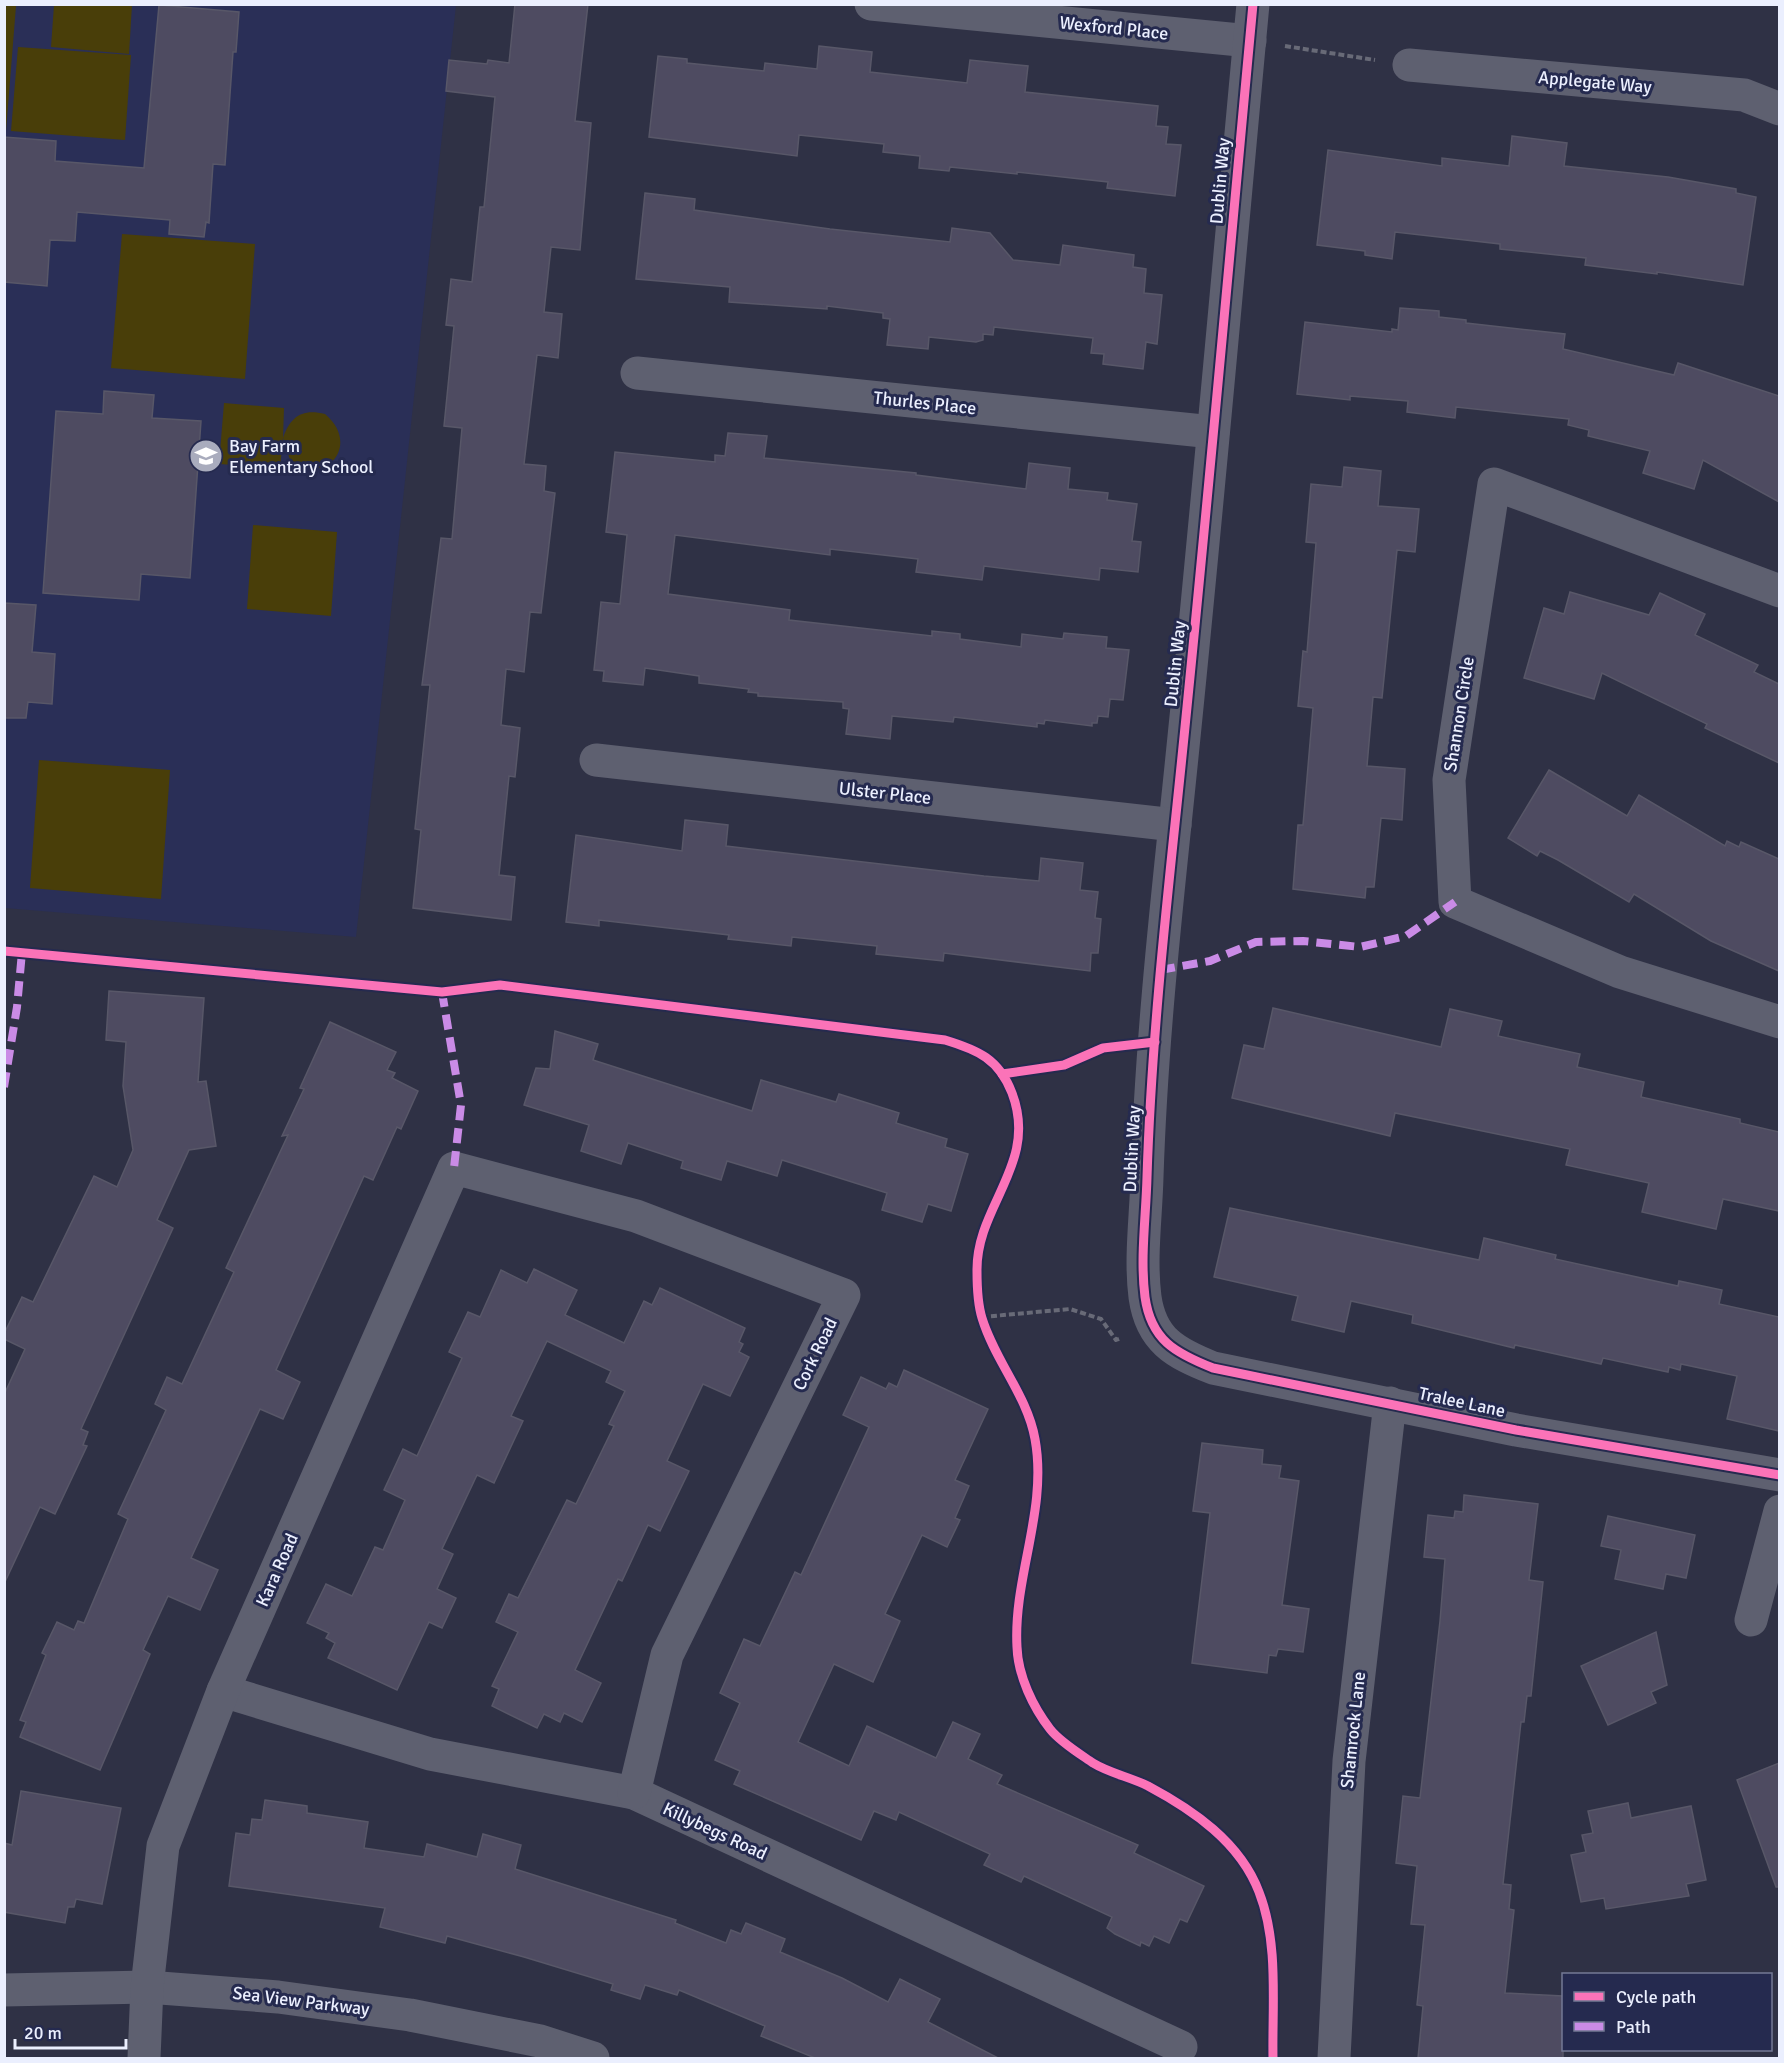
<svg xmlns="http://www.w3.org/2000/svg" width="1784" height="2063" font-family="Signika,sans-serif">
<rect width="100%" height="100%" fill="#2f3145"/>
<!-- built -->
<polygon fill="#2a2f57" points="4,5 456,5 356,937 5,908"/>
<!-- park -->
<g fill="#493e09">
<polygon points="5,5 16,6 6,131 4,131"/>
<polygon points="54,5 132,5 129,54 51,47"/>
<polygon points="18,47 131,55 125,140 11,131"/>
<polygon points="122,234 255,244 245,379 111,368"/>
<path d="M224 403 284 408 283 438C290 417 302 408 325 414 361 444 327 487 290 460L283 438 280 468 219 464Z"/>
<polygon points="253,525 337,532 331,616 247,609"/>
<polygon points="39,760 170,770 161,899 30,888"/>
</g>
<!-- building -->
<g fill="#4e4b61" stroke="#585768" stroke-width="1.5">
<polygon points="515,4 588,4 575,121 591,123 580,250 551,247 544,312 562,314 558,358 537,355 524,464 546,466 544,491 555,493 541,613 530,612 524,672 506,669 501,725 520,728 515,777 509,776 499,875 515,877 511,920 413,908 421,830 415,829 430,685 422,685 441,538 452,539 462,428 444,426 454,326 446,325 451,279 472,282 480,207 484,207 495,97 446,91 449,60 487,64 488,60 509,63"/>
<polygon points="159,5 239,12 236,52 233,52 225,165 213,164 209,223 206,222 204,237 169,234 170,220 77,212 75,241 50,240 47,286 4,282 4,137 56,141 55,161 144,168"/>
<polygon points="819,46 872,52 870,72 967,83 970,60 1028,66 1025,92 1158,106 1156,126 1168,127 1166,144 1181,145 1175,196 1107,188 1108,182 1017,172 1017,174 950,167 949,171 919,168 920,156 883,152 884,144 799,135 797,156 649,137 658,56 687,59 687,63 764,71 765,63 817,69"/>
<polygon points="1512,136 1567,143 1564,166 1668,177 1736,189 1736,193 1756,197 1743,285 1657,272 1657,274 1585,265 1586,258 1500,249 1500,244 1395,232 1392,259 1365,255 1365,251 1317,245 1328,150 1442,166 1442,158 1509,166"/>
<polygon points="645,193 695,199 694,210 830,229 950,242 952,228 990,233 1013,260 1060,265 1063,245 1134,255 1133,267 1146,269 1144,293 1162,295 1157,344 1146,342 1143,369 1103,364 1104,354 1091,353 1093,338 994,327 993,335 983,334 983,340 976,342 929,337 928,349 887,345 890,319 883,318 883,313 827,306 827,309 729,302 730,287 636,279"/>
<polygon points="1400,308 1439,311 1439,317 1466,320 1466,323 1565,334 1563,349 1674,375 1678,363 1779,396 1779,502 1703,460 1694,489 1643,473 1650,451 1588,436 1589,430 1568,425 1569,419 1456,407 1455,418 1407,412 1408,401 1350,396 1350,400 1297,394 1305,322 1392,332 1392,329 1398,330"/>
<polygon points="104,391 154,395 152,418 201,421 190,578 141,574 139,600 43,593 56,411 103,414"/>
<polygon points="728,433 767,436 764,458 916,473 916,475 1026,489 1029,463 1070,468 1068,489 1108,493 1107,500 1137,504 1132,541 1141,542 1138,572 1100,568 1099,580 984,566 982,580 916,572 918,559 830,549 830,555 675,535 668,594 790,610 789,620 932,636 932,631 960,634 960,639 1021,647 1022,634 1063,639 1064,633 1107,637 1106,648 1129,650 1123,700 1110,699 1108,717 1098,716 1097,723 1092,723 1092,726 1045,720 1044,724 1037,723 1037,727 954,717 953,722 892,716 890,739 846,734 849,709 843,708 843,702 758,696 758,693 748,692 749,689 699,683 699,676 645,668 643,685 603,681 604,671 594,670 601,602 620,604 627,535 606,532 615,452 715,462 715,455 725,456"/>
<polygon points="1344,467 1381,471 1378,506 1419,509 1415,552 1397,550 1382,698 1373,697 1367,766 1405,769 1402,820 1381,818 1374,887 1366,887 1365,898 1293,889 1298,825 1303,825 1313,708 1298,706 1303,651 1307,652 1316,543 1306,542 1311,484 1342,487"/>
<polygon points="1570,592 1649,615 1660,593 1705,614 1695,635 1758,665 1754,672 1779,684 1779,763 1705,728 1707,724 1602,673 1594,699 1524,678 1544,608 1564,614"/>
<polygon points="4,603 36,605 32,652 55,654 52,704 28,702 26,718 4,718"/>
<polygon points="1549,770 1627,816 1639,795 1725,846 1727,841 1739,847 1741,842 1779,859 1779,971 1711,941 1634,894 1629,902 1558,860 1540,851 1537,856 1508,838"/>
<polygon points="685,820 728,825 726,846 984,876 1039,881 1041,858 1083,863 1080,890 1098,892 1095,918 1101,919 1098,953 1091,953 1090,971 944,953 943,961 876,954 877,946 792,937 791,946 728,939 729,935 599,920 599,926 566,922 576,835 682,851"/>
<polygon points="109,991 204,998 198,1082 206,1081 216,1146 189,1150 157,1220 173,1228 81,1429 88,1432 83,1445 87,1446 55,1514 40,1507 4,1584 4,1395 25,1349 4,1339 4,1334 22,1297 33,1302 94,1176 117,1187 133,1150 123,1086 126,1042 106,1040"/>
<polygon points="1273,1008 1441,1047 1450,1009 1502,1021 1498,1036 1580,1054 1577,1067 1644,1082 1641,1097 1740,1119 1740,1123 1779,1132 1779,1211 1723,1199 1716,1229 1642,1212 1649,1183 1566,1165 1570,1149 1395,1113 1390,1136 1232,1098 1244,1045 1264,1049"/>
<polygon points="330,1022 396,1052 387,1070 395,1073 392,1078 418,1091 401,1129 397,1127 373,1180 364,1176 276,1370 300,1382 283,1419 260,1409 191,1558 218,1570 200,1610 168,1596 143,1650 150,1654 100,1770 20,1737 26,1722 20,1720 46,1655 42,1653 57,1622 74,1630 78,1621 84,1623 128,1519 118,1514 166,1410 155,1404 167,1377 182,1384 234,1272 226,1268 288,1135 282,1136 304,1089 300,1088"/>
<polygon points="555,1031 598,1044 593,1060 752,1111 761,1080 836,1102 839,1094 899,1113 896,1123 947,1139 945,1147 968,1154 951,1211 928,1204 922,1222 882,1210 887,1193 782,1160 777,1176 727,1161 721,1180 681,1168 683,1161 628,1143 621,1164 581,1151 589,1125 524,1105 536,1068 550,1069"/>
<polygon points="1230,1208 1479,1260 1484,1238 1556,1255 1555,1259 1678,1286 1679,1281 1722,1290 1719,1304 1779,1317 1779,1431 1727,1419 1737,1376 1681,1364 1680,1370 1669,1367 1668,1372 1603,1358 1601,1364 1515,1345 1514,1348 1412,1323 1413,1315 1351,1301 1344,1332 1292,1320 1298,1296 1214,1277"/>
<polygon points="534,1269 577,1290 565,1315 624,1343 644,1301 652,1305 660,1288 745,1328 739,1342 743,1344 739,1352 749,1357 730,1396 703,1384 667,1461 689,1471 660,1531 648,1525 622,1581 618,1579 575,1670 601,1683 582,1722 564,1713 560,1722 544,1714 537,1728 492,1706 499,1689 492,1686 518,1632 496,1622 509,1594 518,1598 567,1500 576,1504 614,1426 609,1424 625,1391 606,1382 611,1371 547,1341 511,1416 523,1421 494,1483 477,1475 442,1549 453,1554 437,1589 456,1598 442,1628 429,1622 397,1690 328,1658 335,1643 326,1638 329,1633 307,1623 326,1584 352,1596 375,1547 383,1550 405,1500 384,1490 403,1449 417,1456 462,1358 449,1352 468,1312 480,1317 501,1270 527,1283"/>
<polygon points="904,1370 988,1409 955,1480 969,1486 955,1518 960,1520 947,1547 922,1535 885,1614 900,1621 873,1682 834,1664 798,1742 849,1766 867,1726 936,1758 953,1722 980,1734 968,1759 1002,1775 997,1784 1138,1845 1134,1853 1204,1886 1187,1922 1180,1919 1169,1943 1154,1936 1149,1946 1141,1942 1140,1946 1115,1934 1107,1928 1112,1917 1024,1876 1021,1882 984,1865 990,1854 899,1812 896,1820 874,1811 861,1840 734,1784 740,1771 715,1760 740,1703 720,1693 744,1639 760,1646 795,1572 801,1575 869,1427 843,1415 861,1377 886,1389 889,1383 897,1387"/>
<polygon points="1202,1443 1263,1450 1262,1464 1281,1466 1279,1478 1299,1481 1282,1605 1309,1609 1303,1652 1278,1649 1276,1656 1269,1655 1267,1673 1192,1663 1210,1513 1193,1511"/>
<polygon points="1464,1495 1538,1504 1529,1580 1543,1582 1531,1696 1527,1696 1524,1722 1521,1722 1503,1884 1511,1885 1509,1909 1514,1910 1505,1993 1563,1996 1563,2058 1418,2058 1423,2006 1417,2005 1425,1925 1411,1924 1417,1866 1396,1863 1403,1796 1420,1798 1440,1621 1445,1559 1424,1557 1428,1515 1454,1518 1455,1511 1463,1512"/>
<polygon points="1608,1516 1695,1535 1686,1578 1666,1574 1663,1589 1615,1579 1621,1550 1601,1546"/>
<polygon points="1656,1632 1667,1685 1651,1692 1656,1703 1608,1725 1581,1666"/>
<polygon points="1779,1763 1779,1887 1776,1887 1737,1780"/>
<polygon points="21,1791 121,1808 102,1904 76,1899 74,1907 68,1907 65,1923 4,1912 4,1843 12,1845"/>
<polygon points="265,1800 307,1806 307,1813 368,1822 364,1848 424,1857 427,1844 477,1857 483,1834 521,1845 515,1869 676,1920 675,1923 726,1943 731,1930 741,1934 746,1923 785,1939 780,1952 842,1978 888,2002 900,1979 940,1999 928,2022 998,2058 815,2058 761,2036 765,2026 679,1990 677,1995 645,1985 640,1999 611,1990 613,1984 524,1957 447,1936 445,1943 380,1927 385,1908 229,1886 236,1833 250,1835 252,1819 262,1820"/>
<polygon points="1628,1803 1631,1818 1691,1806 1706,1880 1686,1884 1689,1896 1606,1909 1604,1898 1581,1902 1571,1855 1586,1852 1582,1835 1593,1833 1588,1811"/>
</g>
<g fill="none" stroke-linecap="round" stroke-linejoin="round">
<!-- path -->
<g stroke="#686a77" stroke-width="4" stroke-dasharray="6 3" stroke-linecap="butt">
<polyline points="1285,46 1375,60"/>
<polyline points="982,1317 1070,1309 1101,1319 1116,1340 1121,1338"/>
</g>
<!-- minor -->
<g stroke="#5e6070" stroke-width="33">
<polyline points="871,4 1250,41"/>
<path d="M1253 4C1228 271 1205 538 1177 805 1164 928 1151 1052 1147 1177 1146 1216 1140 1258 1145 1297 1151 1340 1175 1353 1213 1368L1516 1430 1780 1475"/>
<polyline points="1409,65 1744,95 1780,109"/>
<polyline points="637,373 1213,432"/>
<polyline points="1780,591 1494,484 1449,780 1455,902 1620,972 1780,1022"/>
<polyline points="596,760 1175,825"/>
<polyline points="1751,1620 1780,1511"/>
<polyline points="223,1691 430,1754 634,1793 1181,2047"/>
<polyline points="4,1990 147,1987 278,1997 410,2015 540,2041 593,2058"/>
<polyline points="144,2058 147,1987 163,1846 223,1691 454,1168 636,1216 844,1295 667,1655 634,1793"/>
<polyline points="1334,2058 1349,1761 1390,1403"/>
</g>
<!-- quiet -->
<g stroke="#ca8be6" stroke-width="8" stroke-dasharray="15 8" stroke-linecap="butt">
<polyline points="1160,970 1210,961 1256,942 1303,941 1360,947 1406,936 1455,902"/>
<polyline points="442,992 461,1105 454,1168"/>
<polyline points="4,1087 17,1007 22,952"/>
</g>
<defs>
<g id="cycleway">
<path d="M1253 4C1228 271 1205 538 1177 805 1164 928 1151 1052 1147 1177 1146 1216 1140 1258 1145 1297 1151 1340 1175 1353 1213 1368L1516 1430 1780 1475"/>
<path d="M4 951 442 992 500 985 945 1040C978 1050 999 1059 1012 1093 1039 1164 976 1205 977 1271 977 1285 978 1305 982 1318 995 1361 1027 1395 1035 1439 1048 1510 1013 1577 1017 1647 1018 1676 1033 1707 1050 1729 1060 1742 1080 1754 1093 1763 1109 1773 1130 1777 1148 1786 1193 1810 1240 1842 1259 1892 1279 1943 1272 2005 1273 2058"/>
<polyline points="1002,1074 1064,1065 1103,1048 1155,1042"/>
</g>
</defs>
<!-- cycleway casing -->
<use href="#cycleway" stroke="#252a4f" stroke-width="13"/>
<!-- cycleway -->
<use href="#cycleway" stroke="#fb73b8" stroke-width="9"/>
</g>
<!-- icons -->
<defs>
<symbol id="school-disc" viewBox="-11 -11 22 22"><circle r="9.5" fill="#a9acbd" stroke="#252a4f"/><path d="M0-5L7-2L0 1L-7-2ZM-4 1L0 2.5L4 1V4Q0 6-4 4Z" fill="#fff"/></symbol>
</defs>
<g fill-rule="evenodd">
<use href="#school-disc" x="187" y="437" width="38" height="38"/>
</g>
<g text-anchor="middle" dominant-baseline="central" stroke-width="6" stroke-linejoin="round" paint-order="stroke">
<!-- street labels -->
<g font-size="18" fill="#ebeffe" stroke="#252a4f">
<text transform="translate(1114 28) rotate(6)">Wexford Place</text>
<text transform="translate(1595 82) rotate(5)">Applegate Way</text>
<text transform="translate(1220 181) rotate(-85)">Dublin Way</text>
<text transform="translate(925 403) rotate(6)">Thurles Place</text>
<text transform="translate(1175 664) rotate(-84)">Dublin Way</text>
<text transform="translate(1459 714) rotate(-81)">Shannon Circle</text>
<text transform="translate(885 793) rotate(6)">Ulster Place</text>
<text transform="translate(1132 1149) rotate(-87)">Dublin Way</text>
<text transform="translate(815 1354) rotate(-64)">Cork Road</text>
<text transform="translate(1462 1402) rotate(12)">Tralee Lane</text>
<text transform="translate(277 1570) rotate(-66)">Kara Road</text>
<text transform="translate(1353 1730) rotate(-84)">Shamrock Lane</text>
<text transform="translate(715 1831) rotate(25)">Killybegs Road</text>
<text transform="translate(301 2001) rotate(7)">Sea View Parkway</text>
</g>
<!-- poi labels -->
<g font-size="18" fill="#ebeffe" stroke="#252a4f" text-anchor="start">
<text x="229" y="446">Bay Farm<tspan x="229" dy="21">Elementary School</tspan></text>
</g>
</g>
<!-- border -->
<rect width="1784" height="2063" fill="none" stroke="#ebeffe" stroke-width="12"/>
<!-- legend -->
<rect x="1562" y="1973" width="210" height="78" fill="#252a4f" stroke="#747995" stroke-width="1.5"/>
<rect x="1574" y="1992" width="30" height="9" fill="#fb73b8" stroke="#747995" stroke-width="1.5"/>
<text x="1616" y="2003" font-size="18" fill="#ebeffe">Cycle path</text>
<rect x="1574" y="2022" width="30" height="9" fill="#ca8be6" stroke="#747995" stroke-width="1.5"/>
<text x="1616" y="2033" font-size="18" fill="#ebeffe">Path</text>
<!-- scale -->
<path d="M15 2039v9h111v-9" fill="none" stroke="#ebeffe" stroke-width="3"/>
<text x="24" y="2039" font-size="18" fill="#ebeffe" stroke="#252a4f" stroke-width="4.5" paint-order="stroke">20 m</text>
</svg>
